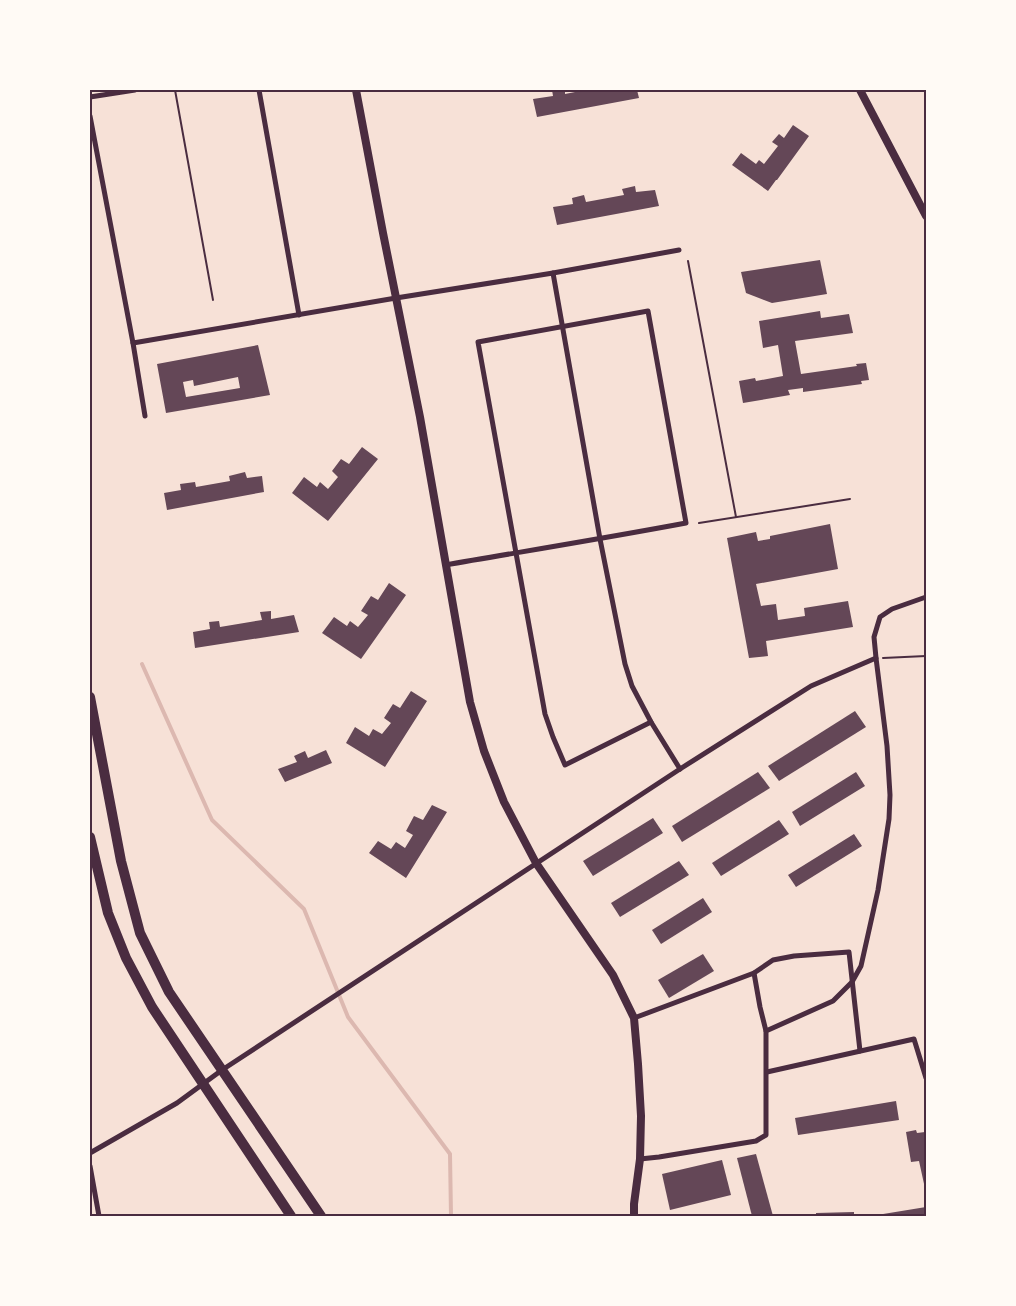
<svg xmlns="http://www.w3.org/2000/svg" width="1016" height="1306" font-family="'PT Sans',sans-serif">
<rect width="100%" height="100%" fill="#f7e1d7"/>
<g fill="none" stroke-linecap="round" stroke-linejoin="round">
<!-- stream -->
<polyline stroke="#dcb8b0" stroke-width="4" points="142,664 212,820 304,909 348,1017 450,1154 451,1216"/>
</g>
<!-- building -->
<g fill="#644757" fill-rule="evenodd">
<polygon points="552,90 565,90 565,94 585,90 637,90 639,98 537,117 533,99 553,96"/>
<polygon points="793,125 809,136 777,180 776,180 768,191 732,165 741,153 756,164 759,160 764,164 778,146 772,142 779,134 784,138"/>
<polygon points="635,186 636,192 655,190 659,206 557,225 553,207 573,204 572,198 584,195 586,202 624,195 622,189"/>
<polygon points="820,260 827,294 772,303 746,293 741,272"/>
<polygon points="820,311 821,318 849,314 853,333 795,341 801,374 857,366 856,364 866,363 869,380 861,381 862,384 803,392 803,388 788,390 790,395 743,403 739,381 755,378 756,381 783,376 778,345 763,348 759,321"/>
<path d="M258 345 270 395 166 413 157 364ZM238 377 240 388 186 397 183 382 193 380 194 386Z"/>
<polygon points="362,447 378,459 328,521 292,493 304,477 317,487 320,482 328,489 338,477 332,471 341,459 349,464"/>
<polygon points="245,472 247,478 262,476 264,492 167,510 164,493 181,490 180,484 195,482 196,487 230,481 229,476"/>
<polygon points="830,524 838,569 756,584 761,606 776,604 778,620 805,616 804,608 848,601 853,627 766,641 768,656 749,658 727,538 756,532 758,541 770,539 770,536"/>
<polygon points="389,583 406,595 361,659 322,633 334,617 347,626 350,621 358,627 368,615 361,611 371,596 378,600"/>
<polygon points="271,611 271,619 294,615 299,632 195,648 193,632 210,629 209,622 219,621 220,627 262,620 260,612"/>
<polygon points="411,691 427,701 385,767 346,743 355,727 369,736 373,729 382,734 391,723 384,718 393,704 400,708"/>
<polygon points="855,711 866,727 779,781 768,766"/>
<polygon points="326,750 332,763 285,782 278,769 297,762 294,756 305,751 308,758"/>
<polygon points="758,772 770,788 682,842 672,826"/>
<polygon points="856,772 865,786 800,826 792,812"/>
<polygon points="432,805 447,812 406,878 369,853 378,841 391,849 396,842 405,848 413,835 406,831 414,816 423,820"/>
<polygon points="653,818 663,833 593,876 583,861"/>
<polygon points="779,820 789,834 721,876 712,863"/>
<polygon points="854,834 862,846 796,887 788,875"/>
<polygon points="679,861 689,875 620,917 611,903"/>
<polygon points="703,898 712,912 661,944 652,930"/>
<polygon points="703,954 714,971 669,998 658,980"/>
<polygon points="896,1101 899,1120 798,1135 795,1118"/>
<polygon points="916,1130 917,1133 925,1132 926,1136 926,1193 919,1161 911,1162 906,1132"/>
<polygon points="756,1154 773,1216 752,1216 737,1158"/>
<polygon points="722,1160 731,1195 670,1210 662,1174"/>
<polygon points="926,1207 926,1216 877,1216 877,1215"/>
<polygon points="854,1212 854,1216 816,1216 816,1213"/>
</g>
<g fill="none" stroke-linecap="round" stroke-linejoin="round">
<!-- path -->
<g stroke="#4a2c40" stroke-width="2">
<polyline points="175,90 213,300"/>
<polyline points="688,261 736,517"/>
<polyline points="699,523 850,499"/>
<polyline points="883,658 926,656"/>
</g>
<!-- minor -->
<g stroke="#4a2c40" stroke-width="5">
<polyline points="259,90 299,315"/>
<polyline points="90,97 135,90"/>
<polyline points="90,116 133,343 396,298 553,273 600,539 625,664 632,686 651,722 680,769"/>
<polyline points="553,273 679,250"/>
<polyline points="133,343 145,416"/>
<path d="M445 565C526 551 606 538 686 523L648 311 478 342 545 714 553 737 565 765 651 722"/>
<polyline points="754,973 773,960 794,956 849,952 860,1051"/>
<polyline points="634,1018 754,973 760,1007 766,1031"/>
<polyline points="767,1072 914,1039 926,1078"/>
<polyline points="90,1153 177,1103 222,1070 680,769 811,686 876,658"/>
<polyline points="640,1159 659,1157 756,1141 766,1135 766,1031 833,1001 852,982 861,966 878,890 889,819 890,795 887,746 876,658 874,637 880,617 892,609 926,597"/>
<polyline points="90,1166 99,1216"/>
</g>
<!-- tertiary -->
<g stroke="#4a2c40" stroke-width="8">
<polyline points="356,90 383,233 420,417 470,702 484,751 504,802 536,863 613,975 634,1018 638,1064 641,1116 640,1159 634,1204 634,1216"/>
<polyline points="860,90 926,216"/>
</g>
<!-- primary -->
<g stroke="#4a2c40" stroke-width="10">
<polyline points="90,697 121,861 140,933 169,992 321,1216"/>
<polyline points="90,837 108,913 126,958 152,1007 291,1216"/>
</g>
</g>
<!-- border -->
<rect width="1016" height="1306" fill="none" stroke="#fffaf5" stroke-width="182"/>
<rect x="91" y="91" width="834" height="1124" fill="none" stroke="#4a2c40" stroke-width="2"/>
</svg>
